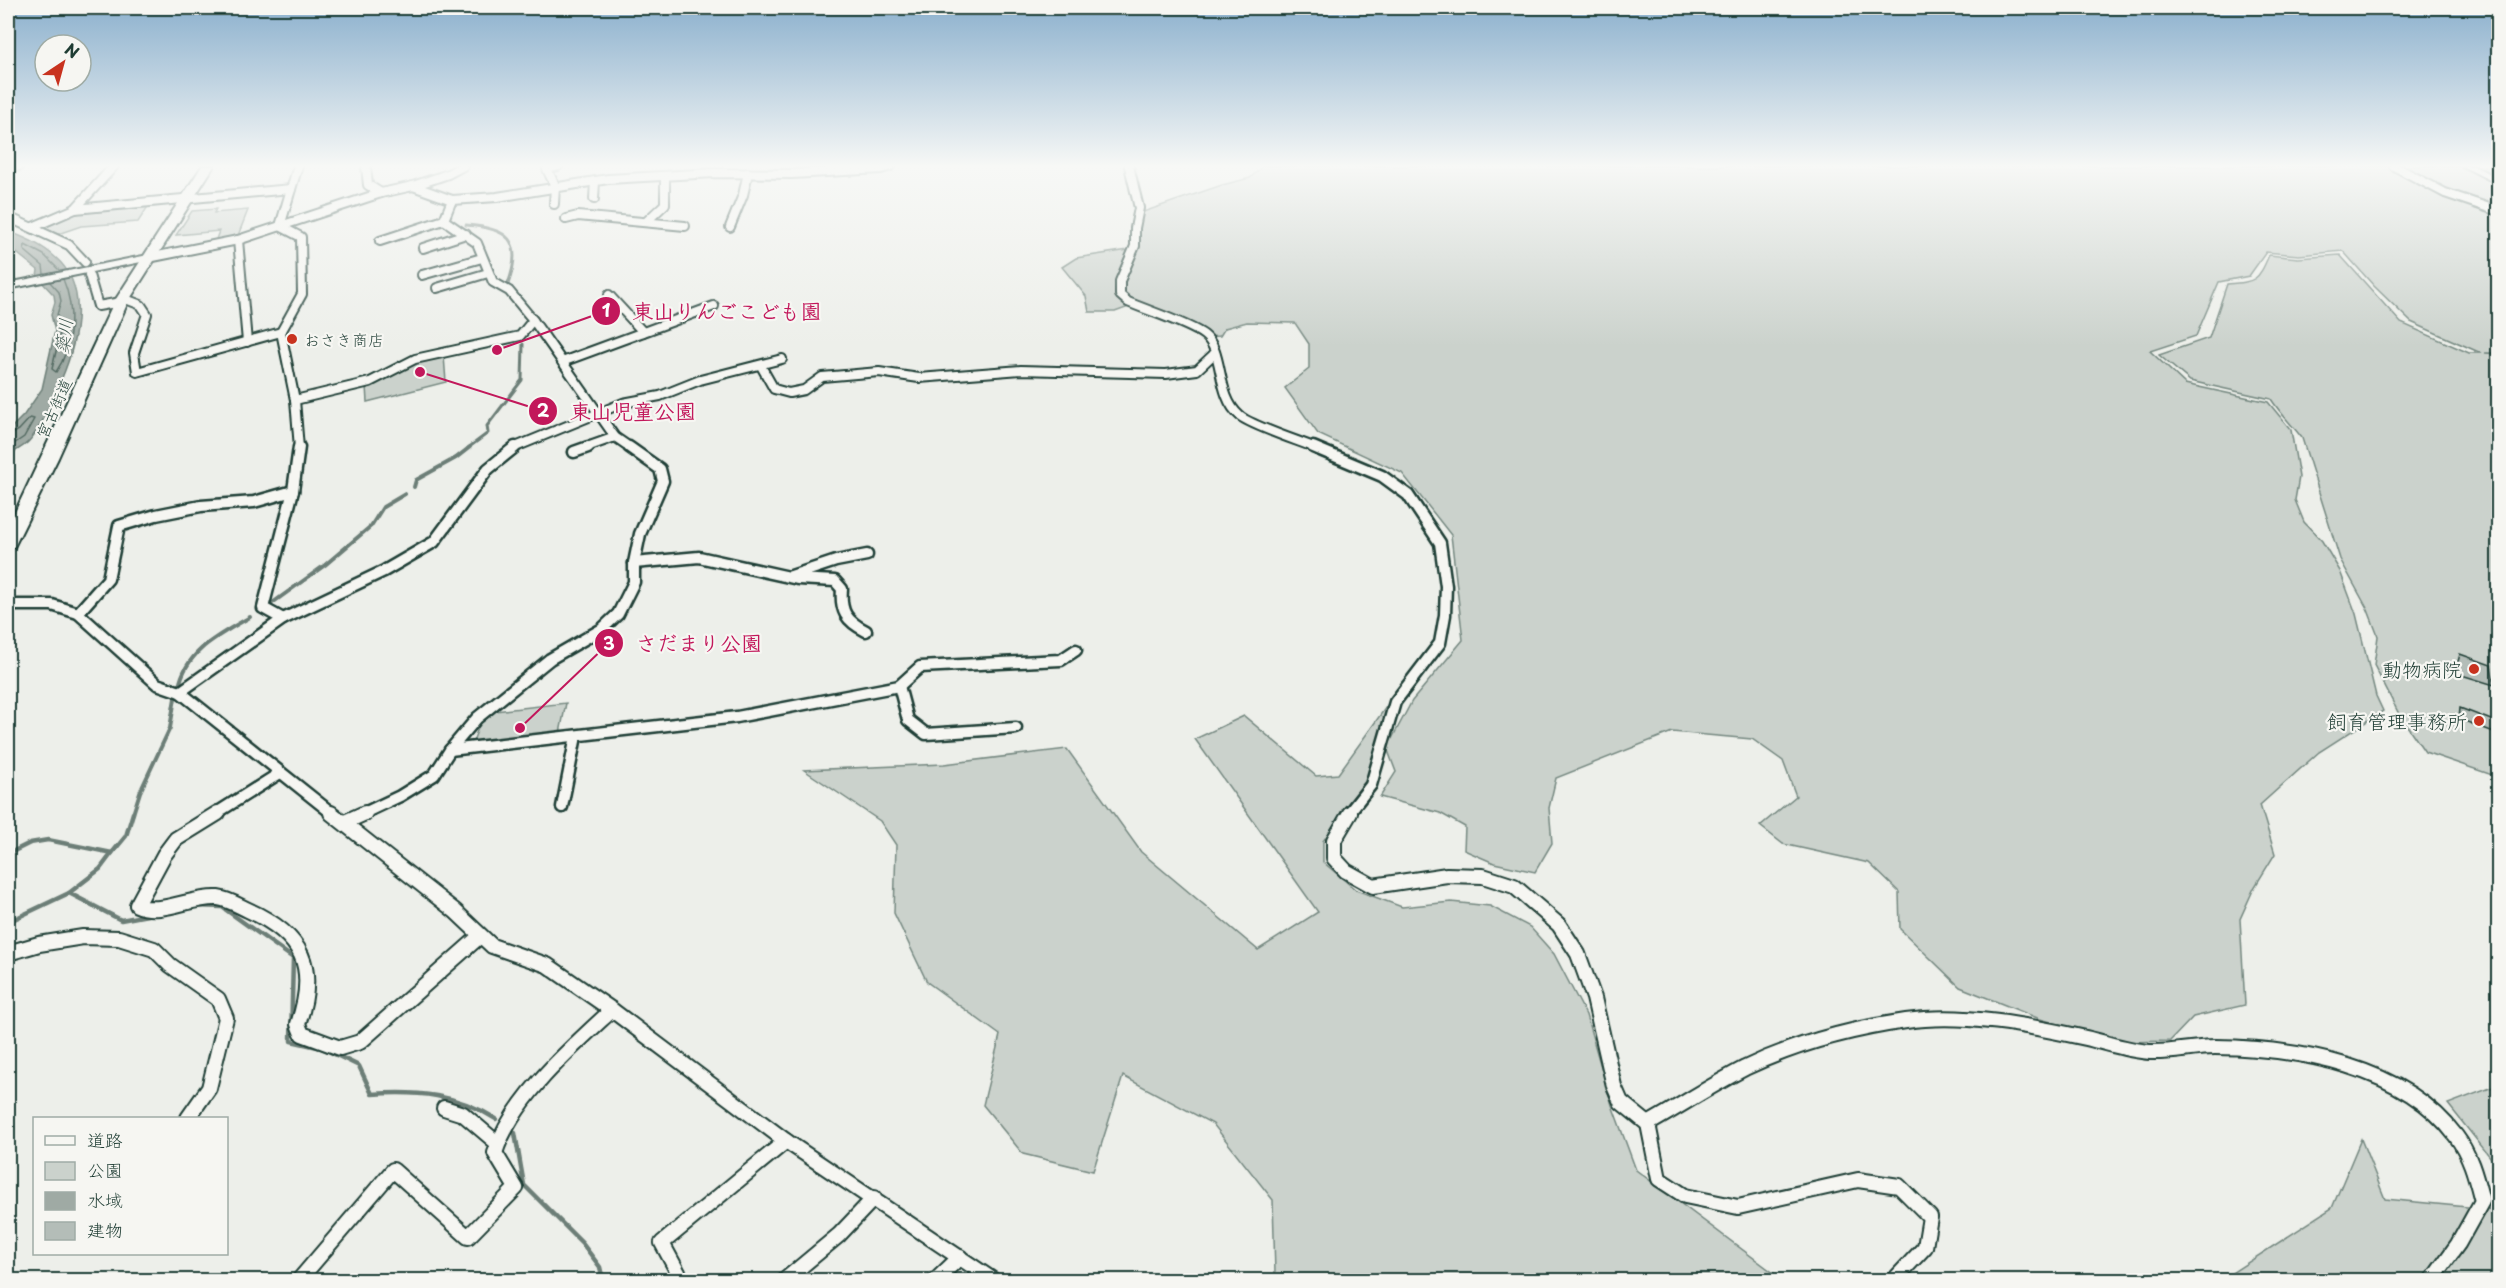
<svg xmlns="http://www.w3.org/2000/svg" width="2506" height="1288" font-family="'Playpen Sans','Klee One',sans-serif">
<rect width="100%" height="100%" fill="#edefea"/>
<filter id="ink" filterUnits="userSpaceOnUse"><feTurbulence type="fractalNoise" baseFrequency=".0167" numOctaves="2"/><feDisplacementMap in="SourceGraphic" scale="12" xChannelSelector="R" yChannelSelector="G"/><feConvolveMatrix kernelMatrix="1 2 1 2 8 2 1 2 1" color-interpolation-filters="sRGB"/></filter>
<g filter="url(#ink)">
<!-- green -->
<g fill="#cbd2cc" stroke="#758880" stroke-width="1.5">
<path d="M1263 166H2498V168H2491L2498 173V353H2485L2498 354V777L2425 752 2399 714 2374 665 2378 636 2368 610 2340 559 2302 438C2292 425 2280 413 2271 399L2190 381 2159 355 2209 338 2227 284C2256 282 2258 281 2269 255L2298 258 2340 255 2401 323 2469 353H2481L2411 322 2374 286 2343 251 2299 255 2266 252 2249 276 2219 282 2196 336 2150 351 2185 384 2268 402 2291 430 2299 477 2295 500 2304 522 2322 541 2340 571 2356 614 2376 696 2383 711 2319 752 2260 805 2275 854 2254 888 2240 919 2245 1005 2193 1017 2170 1041 2124 1042 2040 1019 1960 987 1900 929 1899 892 1869 863 1783 844 1760 826 1796 796 1783 761 1752 739 1672 732 1556 778 1549 808 1552 843 1535 872 1494 863 1464 850 1465 827 1440 813 1380 797 1396 772 1387 748 1412 701 1463 640 1451 535 1402 473 1318 434 1285 388 1309 369V344L1295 323 1247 322 1225 328 1220 336 1205 337 1134 305 1115 312H1089L1086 296 1062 267 1076 258 1135 249 1140 213 1222 185 1250 178Z"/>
<polygon points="149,205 138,222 81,226 58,234 40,226 76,212"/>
<polygon points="216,209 214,213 248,210 237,238 215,242 219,231 176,235 192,211"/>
<polygon points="444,356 446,382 367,402 366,386 417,362"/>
<polygon points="1409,675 1393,699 1367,782 1323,841 1323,862 1356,890 1402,907 1451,902 1490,906 1530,927 1554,954 1586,1015 1612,1105 1636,1170 1783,1280 1278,1280 1275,1273 1273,1200 1213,1124 1123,1076 1093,1171 1023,1154 983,1105 1000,1035 927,982 894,913 896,845 880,821 804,770 944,764 1067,749 1141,852 1258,950 1318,912 1195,739 1244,716 1316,776 1338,774"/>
<polygon points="566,703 560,733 472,744 480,723 495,711"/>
<polygon points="2498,1085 2498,1189 2491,1158 2448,1104"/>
<polygon points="2361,1139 2385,1199 2498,1210 2498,1280 2221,1280 2332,1208"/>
</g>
<!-- water -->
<path fill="#9faaa4" stroke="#6c7e77" stroke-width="1.5" d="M8 231C25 238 41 244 55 257 93 289 75 351 57 389 49 406 42 427 29 441 23 448 14 450 8 458V431L24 415 42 389 55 331 51 315 55 302 54 295 37 277 38 270 8 246Z"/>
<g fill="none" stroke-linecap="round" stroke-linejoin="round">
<!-- shore -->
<g stroke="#526961" stroke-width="1.5">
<polyline points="44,274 43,266 24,250 25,245 44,255 60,271"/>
<path d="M50 282 59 292 61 301 57 315 61 329 52 369 56 372C74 346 75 307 63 279"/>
<polyline points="8,436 19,430 30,418 34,419 24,437 8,448"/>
</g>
<!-- stream-far2 -->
<g stroke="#6c7e77" stroke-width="3">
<path d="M466 225C508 228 524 240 508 284"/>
<polyline points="468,448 488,433 487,426 522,380 523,344"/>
</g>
<!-- stream-far1 -->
<g stroke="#6c7e77" stroke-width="4">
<polyline points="414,487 416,480 456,458 470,447"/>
<polyline points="271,604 325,565 371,526 383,507 405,494"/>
<path d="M179 687C186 650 220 635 250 617"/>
<polyline points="133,814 140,792 170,728 175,698"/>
</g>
<!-- stream -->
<g stroke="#6c7e77" stroke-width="4.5">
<polyline points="112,853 126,836 133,813"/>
<polyline points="8,854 30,843 48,840 112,853 100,869 69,893 121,920 153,914"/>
<path d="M195 906 222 907 293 958 291 1041 322 1048 359 1066 372 1094C418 1091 457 1094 496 1119"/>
<polyline points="8,922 69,893"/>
<polyline points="515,1133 524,1185 582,1243 600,1267 603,1280"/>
</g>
</g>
<!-- building -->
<g fill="#b4bdb8" stroke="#1f3d34" stroke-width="1.5">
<polygon points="2460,654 2491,665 2494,685 2455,673"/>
<polygon points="2460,708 2499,723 2499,734 2459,719"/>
</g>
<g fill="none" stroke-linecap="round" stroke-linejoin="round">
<defs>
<g id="minor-far2">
<polyline points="366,166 368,185 381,193"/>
<path d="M1129 166 1139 208 1135 228V246L1120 281V295L1128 302C1146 310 1190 324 1204 335 1225 351 1215 395 1240 416 1252 426 1299 441 1316 448"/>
<polyline points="2394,166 2445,193 2498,211"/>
<polyline points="8,169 19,166"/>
<polyline points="413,186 452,200 497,197 608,179 714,173 791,174 881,169 891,166"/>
<polyline points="594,199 595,181"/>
<polyline points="452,200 444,220 477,243 493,282 509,291 533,320 615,437 631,448"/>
<polyline points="554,204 555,186 547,169 558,166"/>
<polyline points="75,209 291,189"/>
<polyline points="8,217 69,245 85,262"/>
<polyline points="566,219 578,216 685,226"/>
<polyline points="647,221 665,204 665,176"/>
<polyline points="33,227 75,209 114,166"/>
<polyline points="730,227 743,195 748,173"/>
<polyline points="238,240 247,342"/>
<polyline points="380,241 444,220"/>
<polyline points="423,248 466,234"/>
<polyline points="148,258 238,240 381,193 413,186 448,174 463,166"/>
<polyline points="89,275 98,306 121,302"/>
<polyline points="422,275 482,258"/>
<polyline points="437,288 488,273"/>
<polyline points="609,295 643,332"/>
<polyline points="123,298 141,305 147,314 134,353 137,372 281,332 295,400 299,448"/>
<polyline points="281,332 302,294 301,237 280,226 298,166"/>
<polyline points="562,362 714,306"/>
<polyline points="761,366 774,389 789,393 804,390 822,377 879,372 919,378 1021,370 1166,374 1197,370 1215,353"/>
<polyline points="295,400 370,382 415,359 520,336 533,320"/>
<polyline points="513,448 623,403 660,396 700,380 782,359"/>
<polyline points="584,448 615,437"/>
</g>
<g id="minor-far1">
<polyline points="1313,447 1382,476 1408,495 1440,543 1446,586 1445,615 1440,643 1395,702 1371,785 1348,814"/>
<polyline points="574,452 588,447"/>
<path d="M634 563 699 557 798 579 835 581 842 589C840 611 846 621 866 631"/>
<polyline points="791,576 836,561 867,555"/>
<polyline points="8,605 52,605 78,613 157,684 180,692 333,814"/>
<polyline points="78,613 108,579 119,526 156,515 201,506 254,502 293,491"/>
<polyline points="283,619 263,608 293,491 299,447"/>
<polyline points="899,686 908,720 926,734 1016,728"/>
<polyline points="180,692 283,619 384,571 434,542 488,469 515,447"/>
<polyline points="450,750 737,717 899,686 920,667 1061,660 1076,650"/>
<polyline points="562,807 576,736"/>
<polyline points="215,814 280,773"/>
<polyline points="362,814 400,796 434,775 450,750 477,718 550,659 602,629 618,614 634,582 634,563 640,534 663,481 660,469 629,447"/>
</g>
<g id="minor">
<path d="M218 813 176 839 164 855 137 905C161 916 192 896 218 898 228 899 239 906 248 910 303 935 318 967 298 1024L302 1034 340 1048 360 1042 480 936"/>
<polyline points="331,813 455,911 492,946 547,965 612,1010 786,1141 993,1280"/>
<polyline points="1350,813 1334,840 1334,858 1346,871 1373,886 1447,875 1483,876 1514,886 1559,925 1578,954 1594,998 1614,1086 1621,1102 1648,1124 1659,1179 1685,1196 1738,1207 1858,1180 1899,1186 1930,1217 1925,1247 1894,1280"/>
<polyline points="345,822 365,813"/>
<polyline points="8,953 39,944 83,937 119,938 154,949 170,965 218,999 226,1018 209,1088 188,1118"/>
<polyline points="444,1108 463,1114 496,1142"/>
<path d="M1648 1124C1680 1106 1712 1085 1745 1068 1795 1044 1851 1029 1906 1021 1962 1012 2031 1026 2086 1038 2107 1043 2129 1051 2150 1052 2172 1053 2194 1047 2215 1047 2298 1048 2404 1066 2456 1136 2471 1156 2476 1178 2482 1201L2458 1244 2432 1280"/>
<path d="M299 1280 393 1170 468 1237 516 1188 495 1153C513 1098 570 1049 612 1010"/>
<polyline points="682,1280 662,1243 786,1141"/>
<polyline points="785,1280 839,1235 874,1198"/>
<polyline points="936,1280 960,1257"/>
</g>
<g id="tertiary">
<polygon points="2462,166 2474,166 2498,178 2498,184"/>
<polygon points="148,255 153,258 151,260 8,289 8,283"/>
</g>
<polygon id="trunk" points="202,166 214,166 128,302 58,458 16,543 14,547 8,548 8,527 114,302"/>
</defs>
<!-- minor-far2 casing -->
<use href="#minor-far2" stroke="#1f3d34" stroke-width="12"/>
<!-- minor-far1 casing -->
<use href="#minor-far1" stroke="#1f3d34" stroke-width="15"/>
<!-- minor casing -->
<use href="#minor" stroke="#1f3d34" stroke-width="18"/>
<!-- tertiary casing -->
<use href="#tertiary" stroke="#1f3d34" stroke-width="4"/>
<!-- trunk casing -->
<use href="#trunk" stroke="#1f3d34" stroke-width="4"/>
<!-- minor-far2 -->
<use href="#minor-far2" stroke="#f6f6f2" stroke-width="8"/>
<!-- minor-far1 -->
<use href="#minor-far1" stroke="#f6f6f2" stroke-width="10"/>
<!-- minor -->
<use href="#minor" stroke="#f6f6f2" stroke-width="14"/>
<!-- tertiary -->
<use href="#tertiary" fill="#f6f6f2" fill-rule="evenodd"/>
<!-- trunk -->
<use href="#trunk" fill="#f6f6f2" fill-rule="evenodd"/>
</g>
</g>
<!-- sky -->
<linearGradient id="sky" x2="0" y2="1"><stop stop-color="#8bb0cd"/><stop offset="0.48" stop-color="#f7f8f6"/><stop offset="1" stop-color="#f7f8f6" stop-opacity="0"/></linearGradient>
<rect width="2506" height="346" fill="url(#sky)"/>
<!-- markers -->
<g fill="#c8321e" stroke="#f6f6f2" stroke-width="2">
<circle cx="292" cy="339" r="6"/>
<circle cx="2474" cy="669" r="6"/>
<circle cx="2479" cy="721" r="6"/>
</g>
<g text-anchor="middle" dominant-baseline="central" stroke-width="4.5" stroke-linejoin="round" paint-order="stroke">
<!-- far-poi labels -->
<g font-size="16" fill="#1f3d34" stroke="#f6f6f2" text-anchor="start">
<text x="304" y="339">おさき商店</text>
</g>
<!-- far-street labels -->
<g font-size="16" fill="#1f3d34" stroke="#f6f6f2">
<text transform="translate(53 408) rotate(-66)">宮古街道</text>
</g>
<!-- far-water labels -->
<g font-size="18" font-style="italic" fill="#3f5850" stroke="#f6f6f2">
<text transform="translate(63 336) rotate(-83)">簗川</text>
</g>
<!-- poi labels -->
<g font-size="20" fill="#1f3d34" stroke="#f6f6f2" text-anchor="end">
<text x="2462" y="669">動物病院</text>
<text x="2467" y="721">飼育管理事務所</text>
</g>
</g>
<!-- callouts -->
<path fill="none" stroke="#c2185b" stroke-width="2" d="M497 350L606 311M420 372L543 411M520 728L609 643"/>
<g fill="#c2185b" stroke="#f6f6f2" stroke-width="2">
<circle cx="497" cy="350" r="6"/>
<circle cx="420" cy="372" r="6"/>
<circle cx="520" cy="728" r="6"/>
<circle cx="606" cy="311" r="15"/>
<circle cx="543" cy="411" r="15"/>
<circle cx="609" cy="643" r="15"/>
</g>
<g font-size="18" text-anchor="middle" font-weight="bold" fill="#fff">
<text x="606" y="317">1</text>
<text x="543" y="417">2</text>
<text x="609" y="650">3</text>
</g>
<g font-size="21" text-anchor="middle" font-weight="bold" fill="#c2185b" stroke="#f6f6f2" stroke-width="4.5" stroke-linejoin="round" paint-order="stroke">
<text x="727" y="319">東山りんごこども園</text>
<text x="633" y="419">東山児童公園</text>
<text x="699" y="651">さだまり公園</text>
</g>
<!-- margin -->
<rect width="2506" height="1288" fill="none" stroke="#f6f6f2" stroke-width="30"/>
<rect x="15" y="15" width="2476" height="1258" fill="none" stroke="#1f3d34" stroke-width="2" filter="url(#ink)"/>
<!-- legend -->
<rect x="33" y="1117" width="195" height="138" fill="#f6f6f2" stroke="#a0aca6" stroke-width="1.5"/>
<rect x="45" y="1136" width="30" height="9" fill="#f6f6f2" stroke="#a0aca6" stroke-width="1.5"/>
<text x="87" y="1147" font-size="18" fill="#1f3d34">道路</text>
<rect x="45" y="1162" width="30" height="18" fill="#cbd2cc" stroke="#a0aca6" stroke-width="1.5"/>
<text x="87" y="1177" font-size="18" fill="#1f3d34">公園</text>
<rect x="45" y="1192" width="30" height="18" fill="#9faaa4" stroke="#a0aca6" stroke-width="1.5"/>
<text x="87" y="1207" font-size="18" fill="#1f3d34">水域</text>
<rect x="45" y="1222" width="30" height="18" fill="#b4bdb8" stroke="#a0aca6" stroke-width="1.5"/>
<text x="87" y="1237" font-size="18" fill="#1f3d34">建物</text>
<!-- north arrow -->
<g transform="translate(63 63) rotate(36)"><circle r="28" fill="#f6f6f2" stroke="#a0aca6" stroke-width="1.5"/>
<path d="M0-4.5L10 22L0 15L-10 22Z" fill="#c8321e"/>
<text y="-9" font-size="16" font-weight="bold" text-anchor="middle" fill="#1f3d34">N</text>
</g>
</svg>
